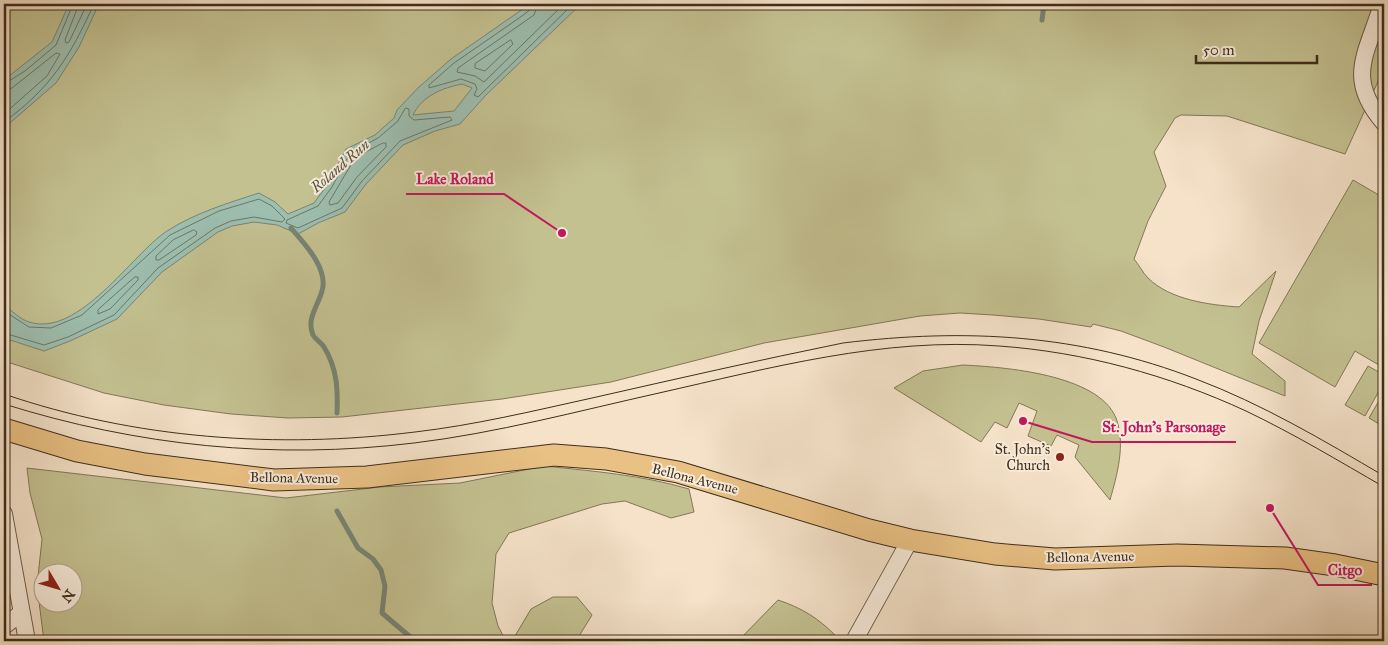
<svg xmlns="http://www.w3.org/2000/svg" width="1388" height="645" font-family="'IM FELL Great Primer',serif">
<rect width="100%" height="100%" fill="#f5e2c9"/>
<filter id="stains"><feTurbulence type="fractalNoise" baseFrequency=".004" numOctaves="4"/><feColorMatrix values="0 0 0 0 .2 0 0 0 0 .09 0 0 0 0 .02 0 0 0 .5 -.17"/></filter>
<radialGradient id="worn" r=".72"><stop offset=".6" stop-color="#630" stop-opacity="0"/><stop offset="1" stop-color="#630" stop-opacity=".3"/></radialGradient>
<!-- green -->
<g fill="#c4c191" stroke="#827856" fill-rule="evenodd">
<path d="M4 4H1384V60L1380 77 1345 154 1227 116 1181 115 1175 118 1154 152 1166 186 1148 221 1134 259C1139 265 1143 273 1148 278 1170 300 1210 305 1239 307L1276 271 1259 321 1252 354 1285 381V396L1164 347 1121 331 1093 324 1091 327 1039 319 993 315 960 313 920 316 764 343 611 382 502 399 342 417 288 418 231 414 164 405 104 393 4 361Z"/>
<polygon points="1353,180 1384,198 1384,368 1355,351 1335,387 1259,343"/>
<path d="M963 365C1003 367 1098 374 1116 418 1126 444 1117 475 1110 500L1075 457 1079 445 1057 435 1051 446 1028 436 1037 411 1019 403 1007 428 995 422 981 442 894 388 923 371Z"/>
<polygon points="1368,366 1384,375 1384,382 1365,416 1345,405"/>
<polygon points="1384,392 1384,427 1369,418"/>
<path d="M544 466C592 471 642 475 689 489L694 512 671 518 625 501 602 504 509 533 496 554 492 603 498 626 506 641H44L37 586 42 539 30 493 27 468 286 498 380 487 460 483ZM42 572H72V602H42Z"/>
<polygon points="553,597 577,597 592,615 576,641 512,641 531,609"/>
<path d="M778 600C802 608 818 618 836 636V641H738Z"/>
</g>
<!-- water -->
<g fill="#9dbfb0" stroke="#778574" fill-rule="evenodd">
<polygon points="69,4 99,4 79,47 56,83 4,128 4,80 52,42"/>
<path d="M530 4H581L485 96 460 124 435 131 403 145 366 184 345 212 318 223 298 234 277 225 254 222 232 226 218 232 162 272 117 319 70 341 44 351 4 338V305C11 310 21 320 29 322 79 338 132 254 167 231 195 213 228 203 259 193L275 202 288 214 314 203 328 184 346 149 375 135 394 118 397 110 419 87 451 59ZM462 84 472 88 454 111 413 115C422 96 442 88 462 84Z"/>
</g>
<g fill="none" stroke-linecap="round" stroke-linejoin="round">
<!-- shore -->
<g stroke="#6e7666" stroke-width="1">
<polyline points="79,4 65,40 66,43 69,42 87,4"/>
<polyline points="532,4 531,9 522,16 454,63 429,85 429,88 461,79 475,84 477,89 474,95 478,97 573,4"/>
<polyline points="538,4 534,15 458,68 457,72 475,76 484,82 564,4"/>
<polygon points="511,40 513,44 485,71 475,68 475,64"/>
<polyline points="4,84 25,71 56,45 73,4"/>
<polyline points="4,90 12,88 56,53 60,54 47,76 4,114"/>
<polygon points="406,108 409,109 409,116 414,120 450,117 452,120 400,141 362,181 342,208 298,228 286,223 287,220 318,206 332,187 350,153 378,138 397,122"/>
<path d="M4 122C52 87 70 56 94 4"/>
<polygon points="383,143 386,143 386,147 357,177 338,203 330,205 329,202 355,158"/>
<polygon points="194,230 197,232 196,235 159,260 156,260 156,256 173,240"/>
<polygon points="135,277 138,277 138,280 110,309 98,314 98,310"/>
<polyline points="4,311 29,327 51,328 82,315 170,235 219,211 259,199 272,206 285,219 282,222 254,217 231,221 215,228 158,268 114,315 68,337 44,345 4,333"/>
</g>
<!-- stream -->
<g stroke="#778574" stroke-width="5">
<polyline points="1042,20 1044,4"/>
<path d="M291 228C304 243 329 269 322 291 318 306 306 319 313 335 315 339 321 342 324 347 337 368 338 389 337 413"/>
<polyline points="337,511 358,548 373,559 381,570 385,586 382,613 415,641"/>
</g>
<defs>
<g id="minor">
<path d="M1382 4C1367 54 1345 78 1384 123"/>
<polyline points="4,514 27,641"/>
<polyline points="4,626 20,614"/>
<polyline points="854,641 910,540"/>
</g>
<polyline id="major" points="4,429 77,451 145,464 274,480 367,477 554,455 606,459 678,472 869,530 910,540 995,554 1055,559 1177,555 1285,558 1335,565 1384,575"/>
</defs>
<!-- minor casing -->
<use href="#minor" stroke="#6c5b46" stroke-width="18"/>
<!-- major casing -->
<use href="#major" stroke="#3f2e1b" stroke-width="23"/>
<!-- minor -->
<use href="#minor" stroke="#f8ecdc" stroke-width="16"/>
<!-- major -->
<use href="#major" stroke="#eac184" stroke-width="21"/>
<!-- tram -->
<g stroke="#3f2e1b" stroke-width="1">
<path d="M4 394C135 439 278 449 415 432 475 425 533 411 592 398 676 379 759 360 843 343 966 328 1080 334 1196 379 1262 404 1323 440 1384 476"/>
<path d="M4 404C138 446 274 460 414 443 497 433 578 411 659 393 770 368 884 337 999 346 1084 352 1168 375 1246 411 1294 434 1339 461 1384 487"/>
</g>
</g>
<!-- markers -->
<circle fill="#8f2418" stroke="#f8ecdc" stroke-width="2" cx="1060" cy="457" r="5"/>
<g text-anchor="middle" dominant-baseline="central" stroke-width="4" stroke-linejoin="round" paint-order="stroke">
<!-- poi labels -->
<g font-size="14" fill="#3f2e1b" stroke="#f8ecdc" text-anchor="end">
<text x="1050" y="449">St. John's<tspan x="1050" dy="16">Church</tspan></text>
</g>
<!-- street labels -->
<g font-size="14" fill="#3f2e1b" stroke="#f8ecdc">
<text transform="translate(294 478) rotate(1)">Bellona Avenue</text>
<text transform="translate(695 479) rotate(14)">Bellona Avenue</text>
<text transform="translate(1090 557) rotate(-1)">Bellona Avenue</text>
</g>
<!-- water labels -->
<g font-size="15" font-style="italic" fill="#565240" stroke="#f8ecdc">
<text transform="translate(340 166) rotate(-41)">Roland Run</text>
</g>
</g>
<!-- callouts -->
<path fill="none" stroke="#c2185b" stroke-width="2" d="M562 233L504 194H406M1023 421L1092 442H1236M1270 508L1318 585H1372"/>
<g fill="#c2185b" stroke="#f8ecdc" stroke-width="2">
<circle cx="562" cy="233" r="5"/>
<circle cx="1023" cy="421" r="5"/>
<circle cx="1270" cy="508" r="5"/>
</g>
<g font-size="15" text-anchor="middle" font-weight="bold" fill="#c2185b" stroke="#f8ecdc" stroke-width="4" stroke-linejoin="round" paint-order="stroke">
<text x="455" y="184">Lake Roland</text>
<text x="1164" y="432">St. John's Parsonage</text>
<text x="1345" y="575">Citgo</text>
</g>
<!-- margin -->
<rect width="1388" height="645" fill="none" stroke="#f5e2c9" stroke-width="20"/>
<rect x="5" y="5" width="1378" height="635" fill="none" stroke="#3f2e1b" stroke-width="2.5"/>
<rect x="10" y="10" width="1368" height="625" fill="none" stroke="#3f2e1b"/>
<!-- north arrow -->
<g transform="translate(58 588) rotate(128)"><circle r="24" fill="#f8ecdc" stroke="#aea08f"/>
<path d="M0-4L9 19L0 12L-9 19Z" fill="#8f2418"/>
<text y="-8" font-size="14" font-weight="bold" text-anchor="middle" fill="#3f2e1b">N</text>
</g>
<!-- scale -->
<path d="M1196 55v8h121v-8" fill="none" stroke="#3f2e1b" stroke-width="2.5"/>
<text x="1203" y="55" font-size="15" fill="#3f2e1b" stroke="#f8ecdc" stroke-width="4" paint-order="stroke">50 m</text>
<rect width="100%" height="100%" filter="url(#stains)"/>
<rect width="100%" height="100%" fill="url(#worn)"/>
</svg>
